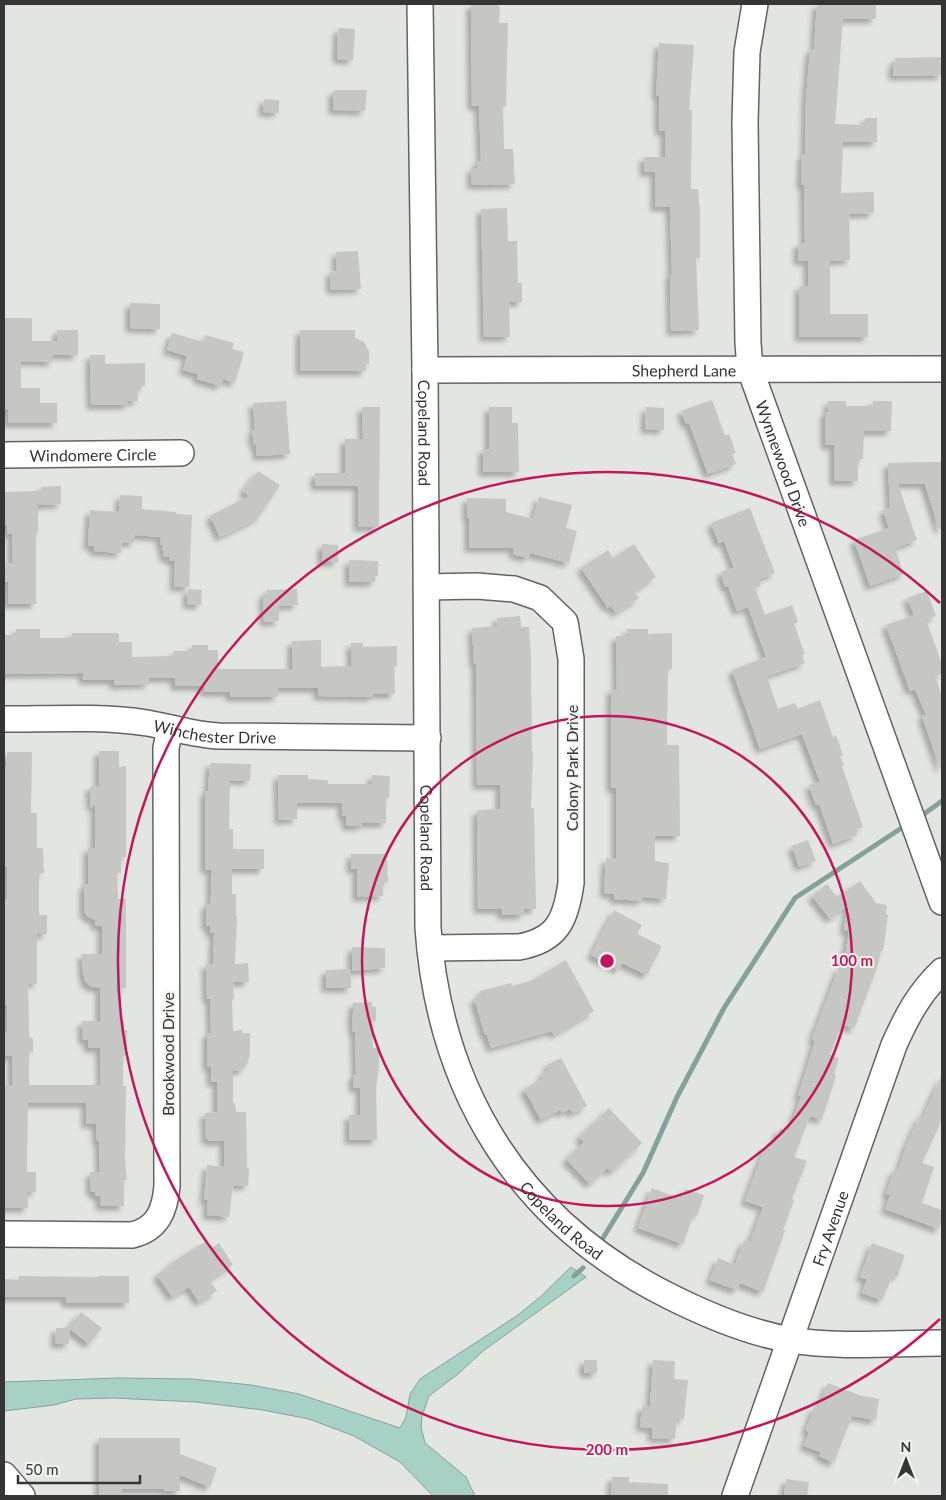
<svg xmlns="http://www.w3.org/2000/svg" width="946" height="1500" font-family="Lato,sans-serif">
<defs>
<filter id="shadow"><feDropShadow dx="-4.5" dy="4.5" stdDeviation="2.5" flood-color="#0004"/></filter>
</defs>
<rect width="100%" height="100%" fill="#e3e5e1"/>
<!-- water -->
<polygon fill="#a8d1c5" stroke="#85a29a" points="571,1267 586,1277 483,1351 458,1374 429,1396 422,1416 421,1427 425,1443 466,1477 475,1496 433,1496 400,1462 354,1436 309,1419 263,1410 196,1402 113,1398 76,1399 54,1405 4,1411 4,1382 118,1378 192,1379 251,1385 299,1394 400,1428 406,1417 410,1394 420,1379 518,1315 540,1297"/>
<g fill="none" stroke-linecap="round" stroke-linejoin="round">
<!-- stream -->
<g stroke="#85a29a" stroke-width="5">
<polyline points="924,814 942,801"/>
<polyline points="603,1238 643,1173 677,1097 724,1008 795,898 900,829"/>
<polyline points="574,1276 583,1268"/>
</g>
</g>
<!-- building -->
<g fill="#c6c7c2" filter="url(#shadow)">
<polygon points="471,4 498,4 498,7 500,7 499,23 508,23 506,106 503,106 504,149 513,149 515,184 472,185 471,168 477,168 477,161 481,161 479,106 472,106"/>
<polygon points="817,4 876,4 876,19 843,19 835,124 865,125 865,118 877,118 877,142 843,142 841,193 874,192 874,213 849,214 850,260 830,261 830,314 868,314 868,337 799,337 799,286 808,286 808,261 798,261 798,243 805,243 804,185 801,185 802,154 805,154 806,100 810,49 814,49"/>
<polygon points="338,28 355,29 353,60 337,59"/>
<polygon points="659,43 694,45 689,110 692,110 691,189 698,189 700,213 700,258 696,258 699,330 671,331 670,274 672,274 670,207 655,207 655,172 644,172 644,157 665,157 665,131 659,131 659,96 656,95"/>
<polygon points="942,57 942,75 893,76 893,63 896,63 895,58"/>
<polygon points="335,90 367,90 365,111 333,110 333,92"/>
<polygon points="264,99 279,100 279,113 263,112"/>
<polygon points="507,208 508,241 517,241 518,283 522,283 522,302 509,302 510,337 484,337 481,209"/>
<polygon points="358,251 361,289 331,290 330,272 337,271 336,252"/>
<polygon points="130,303 160,304 160,329 130,328"/>
<polygon points="4,318 32,318 32,341 57,341 57,330 78,330 78,355 53,355 53,362 21,361 21,388 40,388 40,403 57,403 57,423 8,423 8,409 4,409"/>
<polygon points="300,330 355,330 355,338 364,342 369,351 369,364 366,364 366,371 300,371"/>
<polygon points="172,333 203,342 205,335 234,343 232,349 244,352 235,383 223,379 221,386 197,379 198,374 183,370 187,356 167,350"/>
<polygon points="90,355 105,355 105,364 145,363 145,386 138,386 138,401 127,401 128,405 91,405"/>
<polygon points="712,400 725,435 729,434 736,453 732,454 736,464 708,474 689,423 686,424 681,411"/>
<polygon points="286,401 290,454 257,456 256,445 254,445 252,431 255,430 253,403"/>
<polygon points="828,401 846,401 846,406 873,406 873,401 892,401 891,431 864,431 863,459 858,459 858,481 834,481 834,445 825,445 825,412 828,412"/>
<polygon points="362,407 380,407 379,527 358,527 358,486 315,486 315,473 345,473 345,439 363,439"/>
<polygon points="489,407 512,407 512,423 518,423 519,472 483,472 483,449 489,449"/>
<polygon points="646,407 664,408 664,430 645,429"/>
<polygon points="923,462 942,462 942,529 939,529 925,484 898,484 917,540 895,548 904,574 870,586 854,540 889,528 883,510 890,508 888,463"/>
<polygon points="258,471 280,485 258,518 220,537 210,516 249,496 243,491"/>
<polygon points="61,486 61,504 38,505 38,533 36,533 36,604 8,604 8,582 5,582 5,563 12,563 12,534 8,534 7,525 4,525 4,492 41,491 41,487"/>
<polygon points="120,495 142,496 142,509 176,512 176,514 192,515 189,587 174,587 175,561 169,560 169,557 163,557 164,550 162,550 163,545 160,545 161,537 135,535 135,542 122,543 121,553 94,551 94,546 88,546 90,510 119,512"/>
<polygon points="539,497 572,505 566,528 577,531 569,563 530,553 528,558 513,554 514,548 469,548 469,518 467,518 467,498 506,499 506,512 533,519"/>
<polygon points="750,508 775,573 759,579 761,586 755,588 765,615 792,605 798,622 794,624 805,654 802,655 805,663 767,676 778,709 795,703 798,709 820,700 833,737 836,735 843,755 840,756 844,766 842,766 863,827 855,830 857,835 833,844 819,804 816,805 809,785 820,782 802,734 760,749 732,670 766,657 748,607 737,611 728,586 725,587 721,572 734,568 724,541 719,543 711,523"/>
<polygon points="322,544 338,545 338,562 322,562"/>
<polygon points="634,544 656,577 634,591 639,598 616,613 611,606 608,608 581,568 608,550 613,558"/>
<polygon points="349,560 378,561 378,576 375,576 375,582 349,582"/>
<polygon points="188,589 202,590 201,605 187,604"/>
<polygon points="297,589 298,605 279,606 279,621 264,622 263,594 267,594 267,590"/>
<polygon points="927,591 936,616 926,619 942,664 942,674 935,676 942,696 942,768 940,768 922,716 926,715 915,689 910,691 886,625 914,615 907,598"/>
<polygon points="520,616 521,627 529,627 531,659 532,751 533,751 531,808 534,808 536,909 524,909 524,915 502,915 502,909 478,909 477,810 500,809 500,785 477,785 476,664 474,664 472,628 497,626 497,618"/>
<polygon points="16,629 40,629 40,638 72,638 72,633 119,633 119,642 132,642 132,657 174,656 174,651 192,651 192,645 208,645 208,650 218,650 218,669 292,669 292,641 321,640 321,667 351,666 351,643 363,643 363,647 397,646 397,666 394,666 395,694 373,694 373,697 318,696 318,688 278,688 278,697 230,697 230,692 204,692 204,686 175,686 175,678 149,678 149,684 114,685 114,680 83,680 83,673 4,674 4,635 16,635"/>
<polygon points="626,629 648,629 648,634 672,633 672,669 668,669 667,745 679,745 680,836 655,836 655,861 669,863 666,899 642,897 642,901 614,899 614,894 604,893 606,858 616,859 616,788 611,788 611,689 617,689 616,636 630,636"/>
<polygon points="99,751 119,751 119,767 126,766 126,857 121,857 121,873 117,873 118,899 126,899 126,988 121,988 121,1022 124,1022 123,1030 127,1030 127,1056 123,1056 123,1086 126,1086 125,1160 127,1180 124,1180 124,1206 100,1206 100,1196 96,1196 95,1192 91,1192 90,1172 100,1172 99,1141 97,1141 96,1124 86,1124 86,1103 28,1103 27,1172 36,1172 36,1192 28,1192 28,1208 4,1208 4,1085 12,1085 12,1056 4,1056 4,1032 7,1032 7,1005 4,1005 4,899 7,899 7,867 4,867 4,767 6,767 7,752 32,752 31,813 37,813 37,848 43,848 44,873 39,873 39,915 47,915 47,934 37,934 37,984 28,984 29,1033 30,1038 33,1038 33,1052 29,1052 29,1085 101,1085 100,1048 88,1048 88,1040 83,1040 82,1021 100,1021 100,988 90,986 85,981 83,972 82,954 102,954 102,926 95,926 95,920 88,917 84,912 84,884 88,884 88,848 95,848 95,804 91,808 90,786 99,786"/>
<polygon points="210,763 251,764 250,781 230,780 229,829 233,829 233,849 264,849 264,869 232,869 232,894 236,894 236,916 237,916 235,964 248,963 249,982 233,982 234,999 232,999 233,1031 242,1030 242,1033 250,1033 250,1055 247,1064 242,1070 233,1071 233,1103 235,1103 236,1112 246,1112 247,1168 249,1168 248,1186 233,1185 229,1217 207,1215 208,1200 204,1200 207,1165 224,1167 224,1141 208,1141 208,1139 206,1139 205,1113 217,1112 217,1082 211,1082 211,1067 207,1067 207,1033 211,1033 210,999 207,999 206,964 213,964 214,933 210,933 210,926 206,926 206,904 210,904 211,894 211,870 205,869 205,791 208,791"/>
<polygon points="278,775 308,775 308,779 328,780 328,784 372,784 372,775 390,776 389,798 386,797 386,823 362,823 362,826 346,826 346,816 342,816 342,803 297,803 297,819 279,820"/>
<polygon points="808,840 816,861 799,867 792,846"/>
<polygon points="351,854 387,854 388,882 383,883 383,896 357,897 357,869 351,869"/>
<polygon points="860,881 876,903 887,905 886,914 888,915 883,951 881,951 878,965 854,1029 842,1024 830,1055 839,1058 834,1074 836,1076 822,1120 810,1116 794,1157 807,1161 792,1199 794,1200 783,1230 785,1231 763,1292 740,1283 737,1290 710,1280 718,1258 735,1265 744,1240 750,1242 763,1207 745,1201 751,1185 765,1147 769,1148 771,1145 773,1146 780,1128 789,1132 801,1096 798,1096 815,1041 812,1039 839,967 843,969 849,931 844,930 848,905 830,919 812,896 827,884 837,897"/>
<polygon points="614,910 642,925 637,934 662,946 647,975 622,963 619,970 591,955"/>
<polygon points="352,947 385,948 385,968 352,971"/>
<polygon points="566,960 594,1011 554,1035 552,1031 491,1048 487,1035 485,1035 474,998 482,996 480,991 511,983 512,986 531,981"/>
<polygon points="351,969 351,988 326,988 326,970"/>
<polygon points="372,1002 372,1007 376,1007 376,1021 372,1021 373,1048 379,1048 379,1066 376,1088 377,1140 349,1140 349,1115 360,1115 360,1088 353,1088 353,1075 356,1075 355,1032 353,1032 352,1013 353,1013 353,1003"/>
<polygon points="561,1058 587,1106 573,1113 570,1109 562,1113 560,1110 541,1120 524,1089 544,1078 541,1074 549,1070 547,1065"/>
<polygon points="942,1075 942,1119 922,1163 934,1167 922,1203 942,1210 942,1220 939,1229 885,1209 890,1195 886,1194 894,1170 898,1171 906,1146 920,1116 923,1117"/>
<polygon points="609,1108 642,1143 612,1172 607,1168 590,1184 566,1159 584,1142 579,1137"/>
<polygon points="652,1188 682,1199 685,1189 704,1195 697,1216 693,1215 683,1244 638,1228"/>
<polygon points="205,1242 210,1249 219,1243 233,1265 209,1280 217,1291 199,1302 189,1287 172,1297 157,1275 168,1267 174,1261"/>
<polygon points="872,1243 905,1255 897,1277 893,1275 882,1300 862,1293 867,1279 860,1277"/>
<polygon points="19,1276 98,1277 98,1276 129,1276 129,1303 66,1303 66,1297 4,1297 4,1279 19,1280"/>
<polygon points="81,1312 102,1328 89,1344 70,1329 69,1344 55,1344 56,1328 69,1328 68,1328"/>
<rect x="584" y="1360" width="13" height="13"/>
<polygon points="653,1360 675,1361 674,1379 688,1380 684,1419 677,1418 675,1439 652,1438 652,1428 640,1427 642,1406 650,1407"/>
<polygon points="828,1383 859,1395 879,1399 876,1420 852,1416 834,1463 819,1456 821,1452 804,1446 809,1432 806,1430 814,1407 818,1408"/>
<polygon points="99,1438 180,1438 180,1454 217,1468 210,1487 180,1475 180,1491 165,1491 164,1489 122,1489 122,1496 99,1496"/>
<polygon points="612,1477 629,1477 629,1482 668,1484 668,1496 611,1496"/>
<polygon points="786,1479 809,1482 807,1496 784,1496"/>
</g>
<g fill="none" stroke-linecap="round" stroke-linejoin="round">
<defs>
<g id="minor">
<path id="s1" d="M420 4 425 370 428 928C440 1094 521 1223 671 1297 709 1316 750 1333 791 1340 840 1348 893 1343 942 1343"/>
<path id="s2" d="M755 4 747 52 745 122 748 343 750 369 942 902"/>
<path id="s3" d="M425 370 942 369"/>
<path id="s4" d="M4 455 181 453"/>
<path d="M427 587 477 586 514 589 540 598 565 622 571 659V883C566 919 558 940 519 947L430 948"/>
<path id="s5" d="M4 719C51 719 100 716 147 723 171 727 194 735 219 736L428 738"/>
<path d="M4 1234 132 1235C158 1229 165 1210 167 1186L166 748 170 728"/>
<polyline points="4,1475 22,1496"/>
<path id="s6" d="M735 1496 894 1045C907 1016 919 993 942 971"/>
</g>
</defs>
<!-- minor casing -->
<use href="#minor" stroke="#626460" stroke-width="28"/>
<!-- minor -->
<use href="#minor" stroke="#fff" stroke-width="25"/>
</g>
<!-- distance rings -->
<g fill="none" stroke="#c2185b" stroke-width="2.5">
<circle cx="607" cy="961" r="245"/>
<path d="M940 1319A489 489 0 1 1 940 603"/>
</g>
<g text-anchor="middle" dominant-baseline="central" stroke-width="4" stroke-linejoin="round" paint-order="stroke">
<!-- street labels -->
<g font-size="16" fill="#343534" stroke="#f0f3ef">
<text stroke="none"><textPath href="#s3" startOffset="259">Shepherd Lane</textPath></text>
<text stroke="none"><textPath href="#s1" startOffset="429">Copeland Road</textPath></text>
<text stroke="none"><textPath href="#s4" startOffset="89">Windomere Circle</textPath></text>
<text stroke="none"><textPath href="#s2" startOffset="466">Wynnewood Drive</textPath></text>
<text stroke="none"><textPath href="#s5" startOffset="212">Winchester Drive</textPath></text>
<text transform="translate(571 768) rotate(-90)">Colony Park Drive</text>
<text stroke="none"><textPath href="#s1" startOffset="834">Copeland Road</textPath></text>
<text transform="translate(167 1054) rotate(-90)">Brookwood Drive</text>
<text stroke="none"><textPath href="#s1" startOffset="1254">Copeland Road</textPath></text>
<text stroke="none"><textPath href="#s6" startOffset="284">Fry Avenue</textPath></text>
</g>
</g>
<circle cx="607" cy="961" r="8" fill="#c2185b" stroke="#f0f3ef" stroke-width="2.5"/>
<g font-size="15" text-anchor="middle" font-weight="bold" fill="#c2185b" stroke="#f0f3ef" stroke-width="4" stroke-linejoin="round" paint-order="stroke">
<text x="852" y="966">100 m</text>
<text x="607" y="1455">200 m</text>
</g>
<!-- border -->
<rect width="946" height="1500" fill="none" stroke="#343534" stroke-width="10"/>
<!-- north arrow -->
<g transform="translate(906 1460)" stroke="#f0f3ef" stroke-width="4" paint-order="stroke">
<path d="M0-4L9 19L0 12L-9 19Z" fill="#343534"/>
<text y="-8" font-size="14" font-weight="bold" text-anchor="middle" fill="#343534">N</text>
</g>
<!-- scale -->
<path d="M18 1475v8h122v-8" fill="none" stroke="#343534" stroke-width="2.5"/>
<text x="25" y="1475" font-size="15" fill="#343534" stroke="#f0f3ef" stroke-width="4" paint-order="stroke">50 m</text>
</svg>
